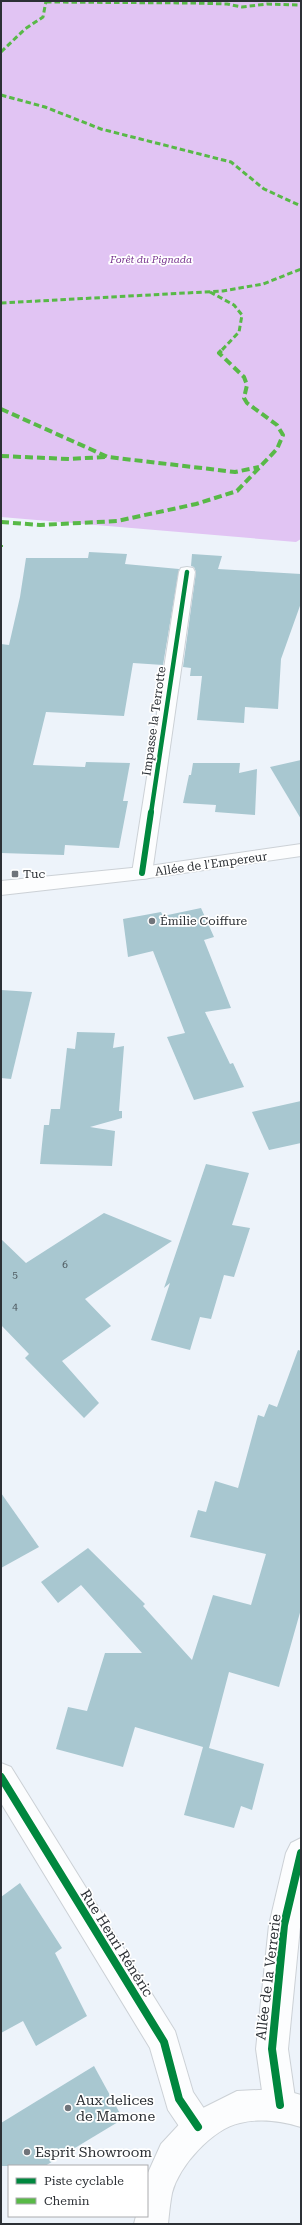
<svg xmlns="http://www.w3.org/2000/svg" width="302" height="2225" font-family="'Roboto Serif',serif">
<rect width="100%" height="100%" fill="#edf3fa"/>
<!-- forest -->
<polygon fill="#e1c4f3" points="1,1 301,1 301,539 296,542 1,517"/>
<!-- building -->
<g fill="#a8c7d0">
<polygon points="89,552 127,554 125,564 179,569 163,665 133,663 124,716 46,712 33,765 85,767 86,762 130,763 123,801 128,801 119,848 65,845 64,855 1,853 1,644 9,645 20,597 26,558 88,558"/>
<polygon points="192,554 222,556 218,569 301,574 301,603 281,659 278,709 245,707 244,723 197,720 202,676 190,676 191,668 183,667 196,572 194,567 191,566"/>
<polygon points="301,760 301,819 270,767"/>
<polygon points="193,763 240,763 239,773 257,769 255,815 215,812 216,805 183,803 189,775 191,775"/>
<polygon points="201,908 214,937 204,940 231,1008 205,1012 230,1064 233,1063 244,1087 194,1100 167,1037 185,1033 153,951 128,957 123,919 161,912 163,916"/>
<polygon points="1,990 32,992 11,1079 1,1078"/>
<polygon points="77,1032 115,1033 113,1048 124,1046 119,1111 122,1111 122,1118 90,1127 115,1131 112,1166 40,1164 44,1125 49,1125 51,1109 60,1109 67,1048 75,1049"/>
<polygon points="301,1101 301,1143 269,1150 252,1112"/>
<polygon points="206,1164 249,1173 232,1225 250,1228 234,1277 224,1275 211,1319 200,1317 190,1350 151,1340 170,1283 164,1288"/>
<polygon points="104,1213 172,1241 85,1299 111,1326 62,1361 99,1403 84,1418 25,1358 29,1354 1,1325 1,1239 26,1263"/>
<polygon points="298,1350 301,1351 301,1609 279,1687 229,1672 209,1748 264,1764 252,1810 241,1806 234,1828 184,1815 203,1747 135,1727 123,1767 56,1749 68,1707 87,1711 105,1653 142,1653 81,1585 58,1603 41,1582 88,1548 145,1604 143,1606 192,1660 213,1595 251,1605 266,1554 190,1537 198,1510 206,1512 215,1481 238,1488 258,1415 264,1417 269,1404 277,1407"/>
<polygon points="1,1493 39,1547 1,1568"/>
<polygon points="20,1883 62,1948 55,1953 87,2016 36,2046 23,2021 1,2033 1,1897"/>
<polygon points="94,2066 123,2119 45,2166 1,2166 1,2123"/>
</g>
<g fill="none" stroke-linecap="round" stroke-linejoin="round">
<defs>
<g id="minor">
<polygon points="187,567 193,568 195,572 152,873 149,878 142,879 135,878 132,873 179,572 181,568"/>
<polygon points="1,1763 11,1767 175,2031 193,2092 209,2116 214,2127 209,2138 198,2143 187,2138 168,2110 150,2048 1,1803"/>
<polygon points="301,1838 301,1917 288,2049 296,2105 291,2116 280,2121 269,2116 264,2105 256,2049 269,1925 286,1853 291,1843"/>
</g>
<polygon id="tertiary" points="301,844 301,856 142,879 1,895 1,881 142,867"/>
<path id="secondary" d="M280 2089 301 2095V2127C282 2121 260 2118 240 2123 212 2129 179 2166 172 2193 170 2203 169 2214 168 2224H134L136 2216H147V2175L161 2144 187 2116 237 2091Z"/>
</defs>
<!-- minor casing -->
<use href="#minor" stroke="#ccd1d6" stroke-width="2"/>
<!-- tertiary casing -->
<use href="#tertiary" stroke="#ccd1d6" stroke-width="2"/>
<!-- secondary casing -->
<use href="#secondary" stroke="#ccd1d6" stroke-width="2"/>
<!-- minor -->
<use href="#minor" fill="#fcfdfe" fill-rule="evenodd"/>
<!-- tertiary -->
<use href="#tertiary" fill="#fcfdfe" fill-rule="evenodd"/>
<!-- secondary -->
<use href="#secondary" fill="#fcfdfe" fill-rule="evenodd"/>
<!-- quiet-far1 -->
<g stroke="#58b947" stroke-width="3" stroke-dasharray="5.5 3" stroke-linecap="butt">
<polyline points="46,2 192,3 227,4 242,7 267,4 301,5"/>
<polyline points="1,52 25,29 43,17 46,1"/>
<polyline points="1,95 45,107 101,129 231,162 264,189 301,206"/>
<polyline points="210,292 234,305 242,315 239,332 221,351"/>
<polyline points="1,303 223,291 263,284 301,269"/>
</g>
<!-- quiet -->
<g stroke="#58b947" stroke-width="4" stroke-dasharray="8 4" stroke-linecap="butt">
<polyline points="1,409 108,457 235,472 259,467"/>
<polyline points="1,456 69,459 105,457"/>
<polyline points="1,522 40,525 117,521 196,504 237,491 277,449 283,435 277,425 247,403 244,398 247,385 244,377 219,353 222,350"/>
<polyline points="1,545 1,547"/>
</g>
<defs>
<polyline id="cycleway-far2" points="151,813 187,572"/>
<polyline id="cycleway-far1" points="142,873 151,812"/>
<g id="cycleway">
<polyline points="1,1777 164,2042 179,2099 198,2127"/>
<polyline points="280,2105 272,2049 284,1925 301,1853"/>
</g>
</defs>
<!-- cycleway-far2 casing -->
<use href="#cycleway-far2" stroke="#fff" stroke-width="6"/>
<!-- cycleway-far1 casing -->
<use href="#cycleway-far1" stroke="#fff" stroke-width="8"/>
<!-- cycleway casing -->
<use href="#cycleway" stroke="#fff" stroke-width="10"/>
<!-- cycleway-far2 -->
<use href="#cycleway-far2" stroke="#00873e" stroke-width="4.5"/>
<!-- cycleway-far1 -->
<use href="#cycleway-far1" stroke="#00873e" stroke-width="6"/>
<!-- cycleway -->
<use href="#cycleway" stroke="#00873e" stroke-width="8"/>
</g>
<!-- markers -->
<g fill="#70747a" stroke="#fff" stroke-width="1.5">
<rect x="11" y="870" width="8" height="8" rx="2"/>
<circle cx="152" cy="921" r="4"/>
<circle cx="68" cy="2108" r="4"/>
<circle cx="27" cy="2152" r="4"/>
</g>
<g text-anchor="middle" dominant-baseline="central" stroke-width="3.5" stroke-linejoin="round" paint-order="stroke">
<!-- far-park labels -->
<g font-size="10" font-style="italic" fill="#75308c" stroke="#fff">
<text x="151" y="259">Forêt du Pignada</text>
</g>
<!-- number labels -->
<g font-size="10" fill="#4b565c">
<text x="65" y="1264">6</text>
<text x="15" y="1274">5</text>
<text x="15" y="1306">4</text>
</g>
<!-- street labels -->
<g font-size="12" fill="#2c3035" stroke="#fff">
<text transform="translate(154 721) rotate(-82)">Impasse la Terrotte</text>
<text transform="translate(211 864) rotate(-8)">Allée de l'Empereur</text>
</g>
<!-- poi labels -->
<g font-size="12" fill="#2c3035" stroke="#fff" text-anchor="start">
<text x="23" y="874">Tuc</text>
<text x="160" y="921">Émilie Coiffure</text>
</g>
<!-- near-street labels -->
<g font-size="14" fill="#2c3035" stroke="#fff">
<text transform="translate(117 1943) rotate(58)">Rue Henri Rénéric</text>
<text transform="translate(268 1977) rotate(-83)">Allée de la Verrerie</text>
</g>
<!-- near-poi labels -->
<g font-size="14" fill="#2c3035" stroke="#fff" text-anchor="start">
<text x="76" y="2100">Aux delices<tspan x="76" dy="16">de Mamone</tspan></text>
<text x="35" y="2152">Esprit Showroom</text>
</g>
</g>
<!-- border -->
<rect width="302" height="2225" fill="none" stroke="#2c3035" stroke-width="4"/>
<!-- legend -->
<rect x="8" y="2165" width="140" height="52" fill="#ffffff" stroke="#abacae"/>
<rect x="16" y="2178" width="20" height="6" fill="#00873e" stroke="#abacae"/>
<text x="44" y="2185" font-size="12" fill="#2c3035">Piste cyclable</text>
<rect x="16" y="2198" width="20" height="6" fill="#58b947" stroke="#abacae"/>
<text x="44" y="2205" font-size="12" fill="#2c3035">Chemin</text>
</svg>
